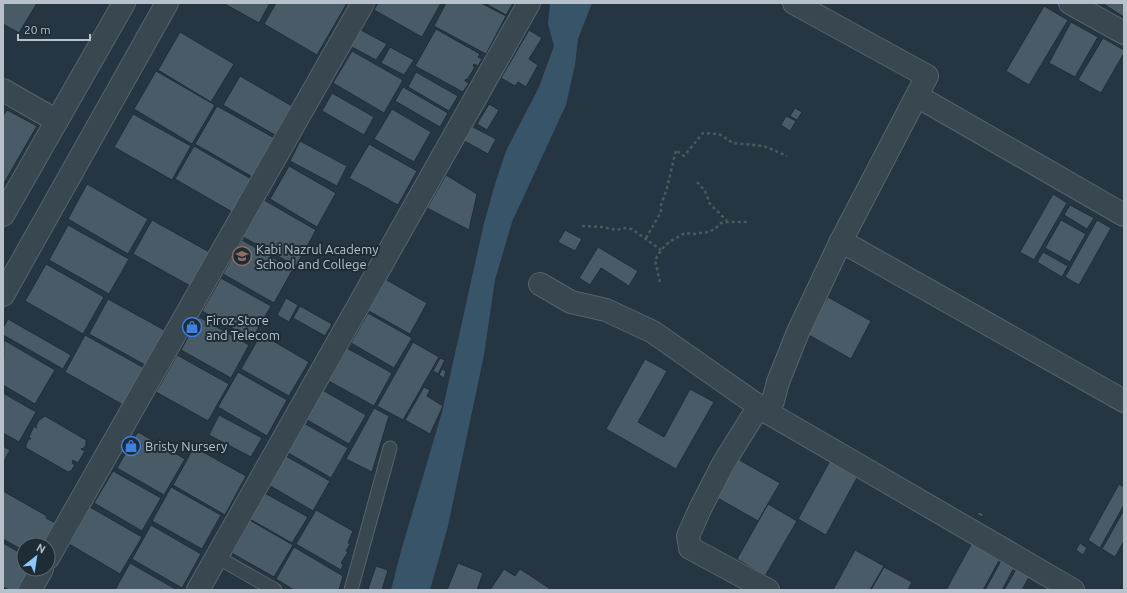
<svg xmlns="http://www.w3.org/2000/svg" width="1127" height="593" font-family="Ubuntu,sans-serif">
<rect width="100%" height="100%" fill="#253541"/>
<!-- water -->
<polygon fill="#385469" points="550,3 592,3 578,39 575,65 566,105 512,222 495,280 484,355 448,526 430,590 391,590 401,551 442,412 484,223 496,181 506,151 539,87 554,46 548,24"/>
<!-- building -->
<g fill="#495b67" stroke="#202e38">
<polygon points="3,3 37,3 19,33 3,24"/>
<polygon points="223,3 270,3 259,23"/>
<polygon points="276,3 347,3 317,55 264,24"/>
<polygon points="378,3 441,3 422,37 374,10"/>
<polygon points="446,3 481,3 506,16 486,54 434,26"/>
<polygon points="485,3 513,3 506,15"/>
<polygon points="1102,3 1124,3 1124,17"/>
<polygon points="1044,6 1068,20 1029,85 1006,71"/>
<polygon points="1071,22 1098,37 1075,77 1049,63"/>
<polygon points="359,29 387,44 376,60 350,46"/>
<polygon points="436,29 480,54 478,57 482,59 478,66 474,64 473,66 475,67 467,80 466,79 465,81 469,83 463,92 415,66"/>
<polygon points="529,30 542,38 529,59 538,65 526,87 518,82 515,86 501,78"/>
<polygon points="180,32 234,64 211,102 158,70"/>
<polygon points="1103,38 1124,50 1124,53 1101,93 1078,80"/>
<polygon points="390,47 414,60 404,75 381,63"/>
<polygon points="352,51 403,80 384,113 333,83"/>
<polygon points="156,71 215,105 192,144 134,109"/>
<polygon points="416,72 458,96 449,111 408,87"/>
<polygon points="240,76 292,106 275,135 223,105"/>
<polygon points="403,87 448,113 440,127 395,101"/>
<polygon points="332,93 374,117 364,135 322,111"/>
<polygon points="489,104 499,110 487,130 477,124"/>
<polygon points="217,106 278,140 256,179 195,144"/>
<polygon points="795,108 802,112 797,120 790,116"/>
<polygon points="392,109 431,132 414,162 374,139"/>
<polygon points="7,110 37,126 4,183 3,182 3,116"/>
<polygon points="133,114 191,146 172,180 114,147"/>
<polygon points="786,116 796,121 790,131 781,125"/>
<polygon points="469,125 496,139 488,154 461,139"/>
<polygon points="300,141 347,166 337,186 290,161"/>
<polygon points="369,144 417,171 398,205 349,178"/>
<polygon points="194,146 253,180 234,213 175,179"/>
<polygon points="289,166 336,193 317,227 270,199"/>
<polygon points="446,175 477,194 469,230 427,208"/>
<polygon points="87,184 148,219 128,254 68,219"/>
<polygon points="1053,194 1067,203 1034,260 1020,252"/>
<polygon points="264,200 316,230 296,266 243,237"/>
<polygon points="1070,205 1094,218 1087,229 1064,215"/>
<polygon points="152,220 211,253 192,287 133,254"/>
<polygon points="1061,220 1086,234 1070,262 1045,248"/>
<polygon points="1097,220 1111,228 1079,285 1065,277"/>
<polygon points="68,225 129,259 109,294 49,260"/>
<polygon points="565,230 582,239 575,251 558,242"/>
<polygon points="242,240 293,269 274,303 223,274"/>
<polygon points="598,247 638,271 629,286 601,268 590,285 579,278"/>
<polygon points="1043,252 1068,266 1062,277 1037,262"/>
<polygon points="46,264 104,297 83,334 25,301"/>
<polygon points="221,278 271,306 252,339 202,311"/>
<polygon points="385,279 427,303 410,334 367,310"/>
<polygon points="828,297 871,321 851,359 807,334"/>
<polygon points="286,298 298,305 289,322 277,315"/>
<polygon points="108,299 166,331 147,366 89,334"/>
<polygon points="300,306 332,324 325,336 293,318"/>
<polygon points="368,313 412,338 394,368 351,343"/>
<polygon points="199,317 249,345 231,378 181,350"/>
<polygon points="8,319 71,355 63,369 3,335 3,328"/>
<polygon points="261,334 309,362 289,396 241,369"/>
<polygon points="85,335 146,369 125,406 65,372"/>
<polygon points="4,340 55,370 35,404 3,385"/>
<polygon points="413,342 439,357 403,420 377,406"/>
<polygon points="343,346 392,373 374,406 325,379"/>
<polygon points="177,355 229,384 208,421 156,392"/>
<polygon points="440,358 445,360 438,374 433,371"/>
<polygon points="645,359 667,371 638,422 664,437 690,389 714,402 676,469 606,429"/>
<polygon points="442,369 446,371 444,378 439,375"/>
<polygon points="238,372 287,400 267,436 218,407"/>
<polygon points="424,387 430,390 427,396 443,406 430,434 405,420"/>
<polygon points="319,388 366,415 349,444 302,417"/>
<polygon points="3,393 36,412 19,442 3,433"/>
<polygon points="374,408 389,416 372,472 346,459"/>
<polygon points="219,415 262,438 251,457 209,435"/>
<polygon points="45,416 86,440 86,445 84,448 81,449 85,451 78,463 73,460 72,463 75,465 71,471 68,472 26,448 26,444 29,439 31,439 29,437 34,426 37,428 36,426 39,420"/>
<polygon points="302,422 348,448 331,478 285,451"/>
<polygon points="138,432 185,459 164,495 117,468"/>
<polygon points="3,446 10,450 3,463"/>
<polygon points="194,447 246,476 225,515 173,485"/>
<polygon points="284,455 330,481 313,511 267,484"/>
<polygon points="736,458 780,483 758,521 714,496"/>
<polygon points="830,461 858,476 826,535 798,519"/>
<polygon points="113,471 161,498 142,531 94,503"/>
<polygon points="1119,484 1124,487 1124,505 1100,548 1088,540"/>
<polygon points="171,487 221,515 202,549 152,521"/>
<polygon points="3,491 47,516 46,518 55,523 43,545 24,545 24,551 3,539"/>
<polygon points="261,491 308,517 292,543 248,518"/>
<polygon points="768,504 797,521 765,576 737,559"/>
<polygon points="90,507 142,537 120,574 69,544"/>
<polygon points="316,510 353,531 348,543 350,544 346,551 348,552 341,563 343,565 341,570 296,544"/>
<polygon points="1124,510 1124,541 1115,557 1102,549"/>
<polygon points="979,512 984,514 982,517 977,514"/>
<polygon points="246,518 293,545 274,577 228,551"/>
<polygon points="151,525 201,554 182,588 132,559"/>
<polygon points="973,541 1001,557 983,590 946,590"/>
<polygon points="3,543 24,555 24,569 32,569 20,590 9,590 3,587"/>
<polygon points="1080,543 1087,548 1083,555 1076,550"/>
<polygon points="294,547 343,576 339,590 294,590 276,579"/>
<polygon points="855,550 884,566 870,590 833,590"/>
<polygon points="1003,557 1016,564 1002,590 985,590"/>
<polygon points="130,563 177,590 115,590"/>
<polygon points="458,563 483,573 477,590 447,590"/>
<polygon points="376,566 388,570 382,590 370,590 368,589"/>
<polygon points="1018,566 1031,573 1022,590 1004,590"/>
<polygon points="884,567 912,582 908,590 871,590"/>
<polygon points="504,569 515,576 520,569 552,590 490,590"/>
</g>
<g fill="none" stroke-linecap="round" stroke-linejoin="round">
<defs>
<g id="service">
<polyline points="217,557 275,590"/>
<polyline points="351,590 390,448"/>
</g>
<g id="minor">
<polyline points="1070,3 1124,33"/>
<polyline points="3,90 57,121"/>
<polyline points="917,96 1124,215"/>
<polyline points="841,241 1124,401"/>
<polyline points="540,284 571,302 606,310 653,332 767,412 1073,590"/>
<polyline points="759,406 723,464 700,509 688,536 690,548 768,590"/>
<polyline points="767,412 773,401 778,382 798,332 841,241 927,76 794,3"/>
<polyline points="48,558 363,3"/>
<polyline points="30,590 42,569"/>
<polyline points="198,590 529,3"/>
</g>
<g id="tertiary">
<polyline points="3,215 124,3"/>
<polyline points="3,295 167,3"/>
</g>
</defs>
<!-- service casing -->
<use href="#service" stroke="#57646e" stroke-width="15"/>
<!-- minor casing -->
<use href="#minor" stroke="#57646e" stroke-width="24"/>
<!-- tertiary casing -->
<use href="#tertiary" stroke="#57646e" stroke-width="24"/>
<!-- path -->
<g stroke="#455e5d" stroke-width="2.5" stroke-dasharray="3 3" stroke-linecap="butt">
<polyline points="697,182 705,191 710,204 727,221"/>
<polyline points="582,226 602,227 617,230 623,228 632,229 661,250"/>
<polyline points="646,238 661,212 661,205 667,188 676,150 684,156 703,133 719,134 733,143 764,146 787,156"/>
<polyline points="660,282 655,260 661,250 669,242 685,233 694,234 708,232 715,229 721,223 727,222 750,222"/>
</g>
<!-- service -->
<use href="#service" stroke="#394751" stroke-width="13"/>
<!-- minor -->
<use href="#minor" stroke="#394751" stroke-width="22"/>
<!-- tertiary -->
<use href="#tertiary" stroke="#394751" stroke-width="22"/>
</g>
<!-- icons -->
<defs>
<symbol id="school-ring" viewBox="-11 -11 22 22"><circle r="9.5" fill="#1e2c36" stroke="#8d6e63" stroke-width="1.5"/><path d="M0-5L7-2L0 1L-7-2ZM-4 1L0 2.5L4 1V4Q0 6-4 4Z" fill="#8d6e63"/></symbol>
<symbol id="shop-ring" viewBox="-11 -11 22 22"><circle r="9.5" fill="#1e2c36" stroke="#3f7fe0" stroke-width="1.5"/><path d="M-5-2.5h2.3a2.7 3.5 0 0 1 5.4 0H5L5.5 6h-11ZM-1.5-2.5h3a1.5 2.3 0 0 0-3 0Z" fill="#3f7fe0"/></symbol>
</defs>
<g fill-rule="evenodd">
<use href="#school-ring" x="231" y="245" width="22" height="22"/>
<use href="#shop-ring" x="181" y="316" width="22" height="22"/>
<use href="#shop-ring" x="120" y="435" width="22" height="22"/>
</g>
<g text-anchor="middle" dominant-baseline="central" stroke-width="4" stroke-linejoin="round" paint-order="stroke">
<!-- poi labels -->
<g font-size="13" fill="#b6c1cb" stroke="#1e2c36" text-anchor="start">
<text x="256" y="249">Kabi Nazrul Academy<tspan x="256" dy="15">School and College</tspan></text>
<text x="206" y="320">Firoz Store<tspan x="206" dy="15">and Telecom</tspan></text>
<text x="145" y="446">Bristy Nursery</text>
</g>
</g>
<!-- border -->
<rect width="1127" height="593" fill="none" stroke="#b6c1cb" stroke-width="8"/>
<!-- north arrow -->
<g transform="translate(36 557) rotate(30)"><circle r="19" fill="#1e2c36" stroke="#5b6872"/>
<path d="M0-3L7 15L0 10L-7 15Z" fill="#8bc8fb"/>
<text y="-6" font-size="11" font-weight="bold" text-anchor="middle" fill="#b6c1cb">N</text>
</g>
<!-- scale -->
<path d="M18 34v6h72v-6" fill="none" stroke="#b6c1cb" stroke-width="2"/>
<text x="24" y="34" font-size="12" fill="#b6c1cb" stroke="#1e2c36" stroke-width="3" paint-order="stroke">20 m</text>
</svg>
